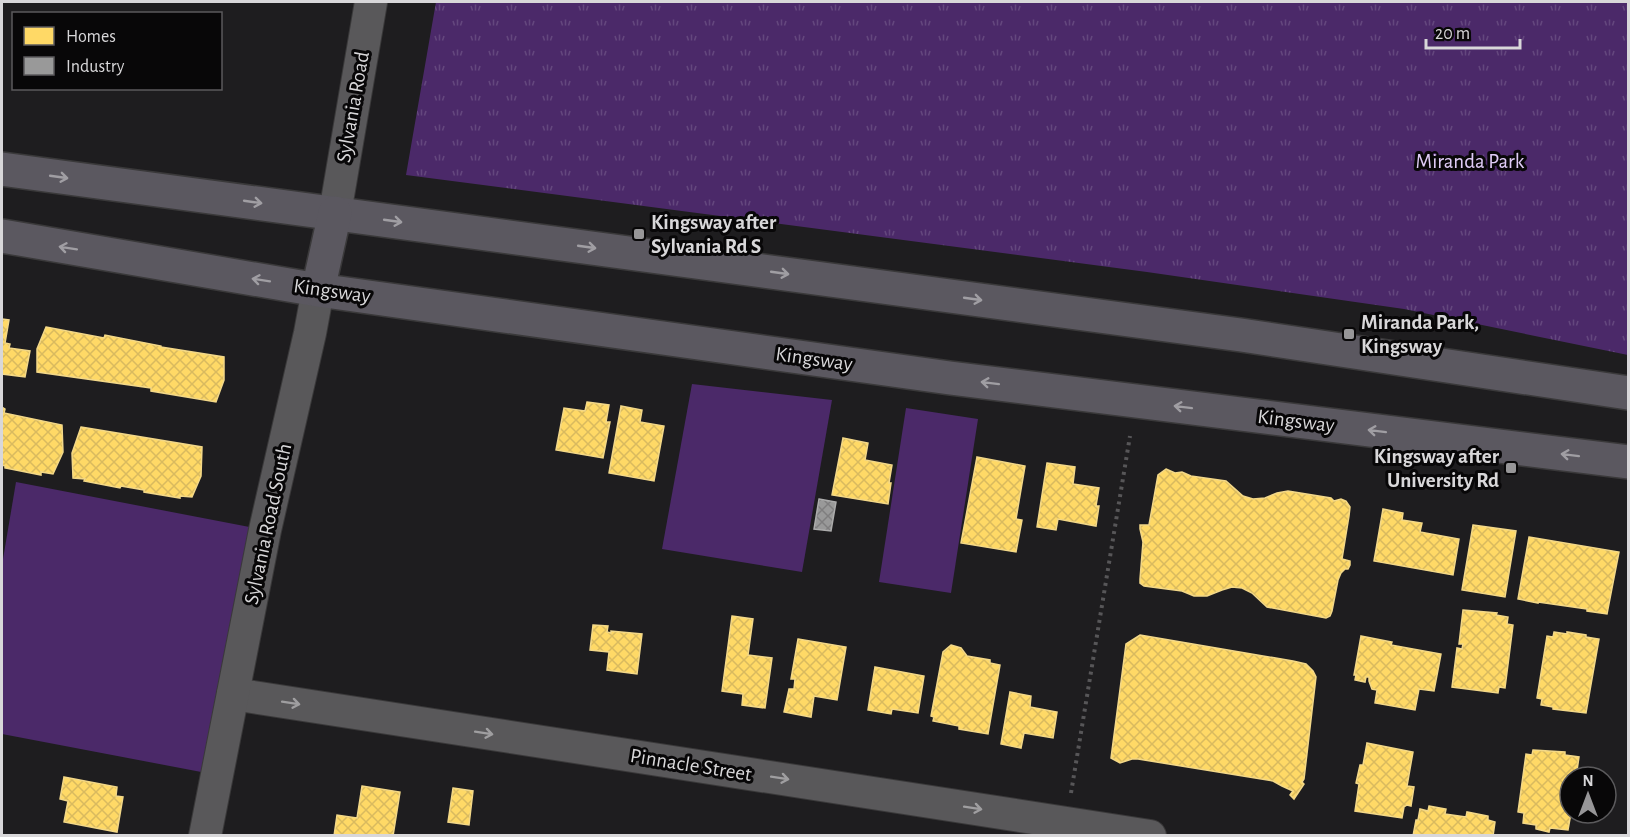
<svg xmlns="http://www.w3.org/2000/svg" width="1630" height="837" font-family="'Alegreya Sans',sans-serif">
<defs>
<pattern id="park-tufts" width="24" height="20" patternUnits="userSpaceOnUse" patternTransform="scale(1.5)"><rect width="24" height="20" fill="#4b2969"/><path d="M3 7l-1-3M5 7V3M7 7l1-3M15 17l-1-3M17 17v-4M19 17l1-3" fill="none" stroke="#64477e"/></pattern>
<pattern id="homes-cross-hatch" width="8" height="8" patternUnits="userSpaceOnUse" patternTransform="scale(1.5)"><rect width="8" height="8" fill="#ffd966"/><path d="M0 0l8 8M0 8l8-8" fill="none" stroke="#d9ba5f"/></pattern>
<pattern id="industry-cross-hatch" width="8" height="8" patternUnits="userSpaceOnUse" patternTransform="scale(1.5)"><rect width="8" height="8" fill="#999"/><path d="M0 0l8 8M0 8l8-8" fill="none" stroke="#7f7e7f"/></pattern>
</defs>
<rect width="100%" height="100%" fill="#1e1d1f"/>
<!-- green -->
<g fill="#4b2969">
<polygon points="692,384 832,400 802,572 662,549"/>
<polygon points="906,408 978,419 951,593 879,582"/>
<polygon points="16,482 265,530 217,775 2,734 2,565"/>
</g>
<!-- park -->
<polygon fill="url(#park-tufts)" points="436,2 1628,2 1628,355 1404,309 1147,272 406,175"/>
<!-- homes -->
<g fill="url(#homes-cross-hatch)" stroke="#f3d888" stroke-width="1.5">
<polygon points="2,319 9,320 5,343 10,344 9,348 30,351 25,377 2,374"/>
<polygon points="46,327 104,338 105,335 161,346 161,347 224,357 224,380 216,402 151,391 151,388 37,372 37,349"/>
<polygon points="587,402 609,405 606,422 610,422 603,458 556,450 564,408 585,411"/>
<polygon points="621,406 642,410 640,422 664,426 654,481 609,473"/>
<polygon points="2,407 5,409 4,413 62,425 63,452 53,474 41,472 41,475 5,468 5,466 2,465"/>
<polygon points="81,427 202,447 201,476 192,497 180,496 180,498 144,492 144,490 121,486 120,488 84,481 85,479 73,478 72,453"/>
<polygon points="843,438 868,443 865,460 892,465 889,483 891,483 888,504 832,495"/>
<polygon points="977,457 1025,466 1016,519 1022,520 1016,552 961,543"/>
<polygon points="1047,463 1075,467 1073,484 1099,488 1096,506 1099,506 1096,526 1058,519 1056,530 1037,527"/>
<polygon points="1166,469 1175,473 1182,472 1191,476 1226,481 1243,496 1253,499 1265,498 1277,493 1288,491 1331,498 1334,501 1341,499 1346,501 1350,507 1349,516 1342,559 1350,561 1350,565 1348,569 1345,569 1341,573 1338,580 1332,611 1330,616 1326,618 1267,607 1252,593 1242,588 1232,587 1222,590 1207,596 1194,596 1182,591 1144,586 1140,583 1140,579 1143,542 1140,529 1140,525 1149,525 1158,475"/>
<polygon points="1383,509 1403,513 1402,520 1422,523 1420,532 1459,539 1453,575 1374,561"/>
<polygon points="1473,525 1516,531 1505,597 1462,590"/>
<polygon points="1529,537 1619,552 1607,614 1587,611 1587,609 1538,602 1538,603 1518,599"/>
<polygon points="1463,610 1497,613 1496,615 1508,617 1507,624 1513,625 1505,688 1499,687 1498,693 1452,687 1457,648 1462,649 1463,644 1459,644"/>
<polygon points="732,616 753,619 748,655 772,658 765,708 742,705 743,694 722,691"/>
<polygon points="593,625 608,626 607,632 611,633 611,631 642,634 637,674 607,670 609,652 590,650"/>
<polygon points="1554,632 1567,634 1567,632 1586,635 1586,637 1599,639 1586,713 1553,709 1553,707 1541,705 1542,699 1537,698 1547,636 1553,637"/>
<polygon points="1140,635 1293,661 1306,664 1313,671 1316,677 1304,779 1302,782 1304,784 1294,799 1290,795 1293,791 1282,786 1273,781 1138,759 1132,759 1120,763 1111,758 1126,644"/>
<polygon points="1361,636 1392,642 1391,645 1441,654 1434,691 1419,689 1415,710 1375,703 1377,690 1372,689 1369,681 1369,677 1366,677 1365,682 1355,680 1356,675 1354,675"/>
<polygon points="798,639 846,647 837,700 814,696 811,717 784,712 789,689 794,689 795,679 791,679"/>
<polygon points="951,645 961,648 967,656 990,660 990,663 1000,665 988,734 959,729 959,726 933,721 934,717 931,716 943,652"/>
<polygon points="875,667 924,676 918,713 892,709 891,714 868,710"/>
<polygon points="1010,692 1031,696 1030,707 1057,712 1053,738 1024,733 1021,748 1001,744"/>
<polygon points="1367,743 1413,752 1407,786 1414,787 1411,806 1407,805 1404,807 1402,818 1355,811 1359,784 1356,783 1360,765 1363,765"/>
<polygon points="1533,750 1565,752 1565,755 1579,757 1576,777 1570,777 1571,813 1568,830 1550,828 1549,832 1536,829 1536,825 1523,823 1524,813 1518,812 1526,754 1532,755"/>
<polygon points="64,777 117,787 116,796 123,797 117,832 64,822 68,801 60,799"/>
<polygon points="362,786 400,792 393,836 334,836 337,815 357,818"/>
<polygon points="453,788 473,791 469,825 448,822"/>
<polygon points="1429,806 1446,809 1445,814 1466,817 1467,812 1488,816 1488,820 1495,822 1493,836 1413,836 1416,820 1418,820 1420,809 1428,811"/>
</g>
<!-- industry -->
<polygon fill="url(#industry-cross-hatch)" stroke="#acacac" stroke-width="1.5" points="819,499 836,502 831,531 814,529"/>
<g fill="none" stroke-linecap="round" stroke-linejoin="round">
<defs>
<g id="minor">
<polyline points="335,213 371,2"/>
<polyline points="233,694 1150,836"/>
<polyline points="205,836 265,530 310,333 318,290"/>
</g>
<g id="major">
<polyline points="2,169 1241,335 1628,393"/>
<polyline points="2,236 318,290 950,378 1628,462"/>
<polyline points="318,290 335,213"/>
</g>
</defs>
<!-- minor casing -->
<use href="#minor" stroke="#3a393a" stroke-width="34"/>
<!-- major casing -->
<use href="#major" stroke="#3a393a" stroke-width="36"/>
<!-- path -->
<polyline stroke="#575658" stroke-width="4" stroke-dasharray="3 4.5" stroke-linecap="butt" points="1071,793 1130,436"/>
<!-- minor -->
<use href="#minor" stroke="#59585a" stroke-width="32"/>
<!-- major -->
<use href="#major" stroke="#5b5860" stroke-width="33"/>
</g>
<!-- one-way arrows -->
<defs><path id="oneway-shaft" d="M-6 0H5M1.5-3L5.5 0L1.5 3" fill="none" stroke-width="1.6" stroke-linecap="round" stroke-linejoin="round" transform="scale(1.5)"/></defs>
<g stroke="#a09ea3">
<use href="#oneway-shaft" transform="translate(59 177) rotate(8)"/>
<use href="#oneway-shaft" transform="translate(253 202) rotate(8)"/>
<use href="#oneway-shaft" transform="translate(393 221) rotate(8)"/>
<use href="#oneway-shaft" transform="translate(587 247) rotate(8)"/>
<use href="#oneway-shaft" transform="translate(68 248) rotate(-171)"/>
<use href="#oneway-shaft" transform="translate(780 273) rotate(8)"/>
<use href="#oneway-shaft" transform="translate(261 280) rotate(-171)"/>
<use href="#oneway-shaft" transform="translate(973 299) rotate(8)"/>
<use href="#oneway-shaft" transform="translate(990 383) rotate(-173)"/>
<use href="#oneway-shaft" transform="translate(1183 407) rotate(-173)"/>
<use href="#oneway-shaft" transform="translate(1377 431) rotate(-173)"/>
<use href="#oneway-shaft" transform="translate(1570 455) rotate(-173)"/>
</g>
<g stroke="#9f9ea0">
<use href="#oneway-shaft" transform="translate(291 703) rotate(9)"/>
<use href="#oneway-shaft" transform="translate(484 733) rotate(9)"/>
<use href="#oneway-shaft" transform="translate(780 778) rotate(9)"/>
<use href="#oneway-shaft" transform="translate(973 808) rotate(9)"/>
</g>
<!-- markers -->
<g fill="#979698" stroke="#080708" stroke-width="2">
<rect x="633" y="228" width="12" height="12" rx="3"/>
<rect x="1343" y="328" width="12" height="12" rx="3"/>
<rect x="1505" y="462" width="12" height="12" rx="3"/>
</g>
<g text-anchor="middle" dominant-baseline="central" stroke-width="6" stroke-linejoin="round" paint-order="stroke">
<!-- street labels -->
<g font-size="21" fill="#d8d7d9" stroke="#080708">
<text transform="translate(353 107) rotate(-80)">Sylvania Road</text>
<text transform="translate(332 291) rotate(8)">Kingsway</text>
<text transform="translate(814 359) rotate(8)">Kingsway</text>
<text transform="translate(1296 421) rotate(7)">Kingsway</text>
<text transform="translate(268 524) rotate(-78)">Sylvania Road South</text>
<text transform="translate(691 765) rotate(9)">Pinnacle Street</text>
</g>
<!-- park labels -->
<g font-size="21" fill="#e0ccf7" stroke="#080708">
<text x="1470" y="161">Miranda Park</text>
</g>
<!-- poi labels -->
<g font-size="21" font-weight="bold" fill="#d8d7d9" stroke="#080708" text-anchor="start">
<text x="651" y="222">Kingsway after<tspan x="651" dy="24">Sylvania Rd S</tspan></text>
<text x="1361" y="322">Miranda Park,<tspan x="1361" dy="24">Kingsway</tspan></text>
<text x="1499" y="456" text-anchor="end">Kingsway after<tspan x="1499" dy="24">University Rd</tspan></text>
</g>
</g>
<!-- border -->
<rect width="1630" height="837" fill="none" stroke="#d8d7d9" stroke-width="6"/>
<!-- legend -->
<rect x="12" y="12" width="210" height="78" fill="#080708" stroke="#5b5a5c" stroke-width="1.5"/>
<rect x="24" y="27" width="30" height="18" fill="#ffd966" stroke="#5b5a5c" stroke-width="1.5"/>
<text x="66" y="42" font-size="18" fill="#d8d7d9">Homes</text>
<rect x="24" y="57" width="30" height="18" fill="#999999" stroke="#5b5a5c" stroke-width="1.5"/>
<text x="66" y="72" font-size="18" fill="#d8d7d9">Industry</text>
<!-- north arrow -->
<g transform="translate(1588 795)"><circle r="28" fill="#080708" stroke="#5b5a5c" stroke-width="1.5"/>
<path d="M0-4.5L10 22L0 15L-10 22Z" fill="#979698"/>
<text y="-9" font-size="16" font-weight="bold" text-anchor="middle" fill="#d8d7d9">N</text>
</g>
<!-- scale -->
<path d="M1426 39v9h94v-9" fill="none" stroke="#d8d7d9" stroke-width="3"/>
<text x="1435" y="39" font-size="18" fill="#d8d7d9" stroke="#080708" stroke-width="4.5" paint-order="stroke">20 m</text>
</svg>
